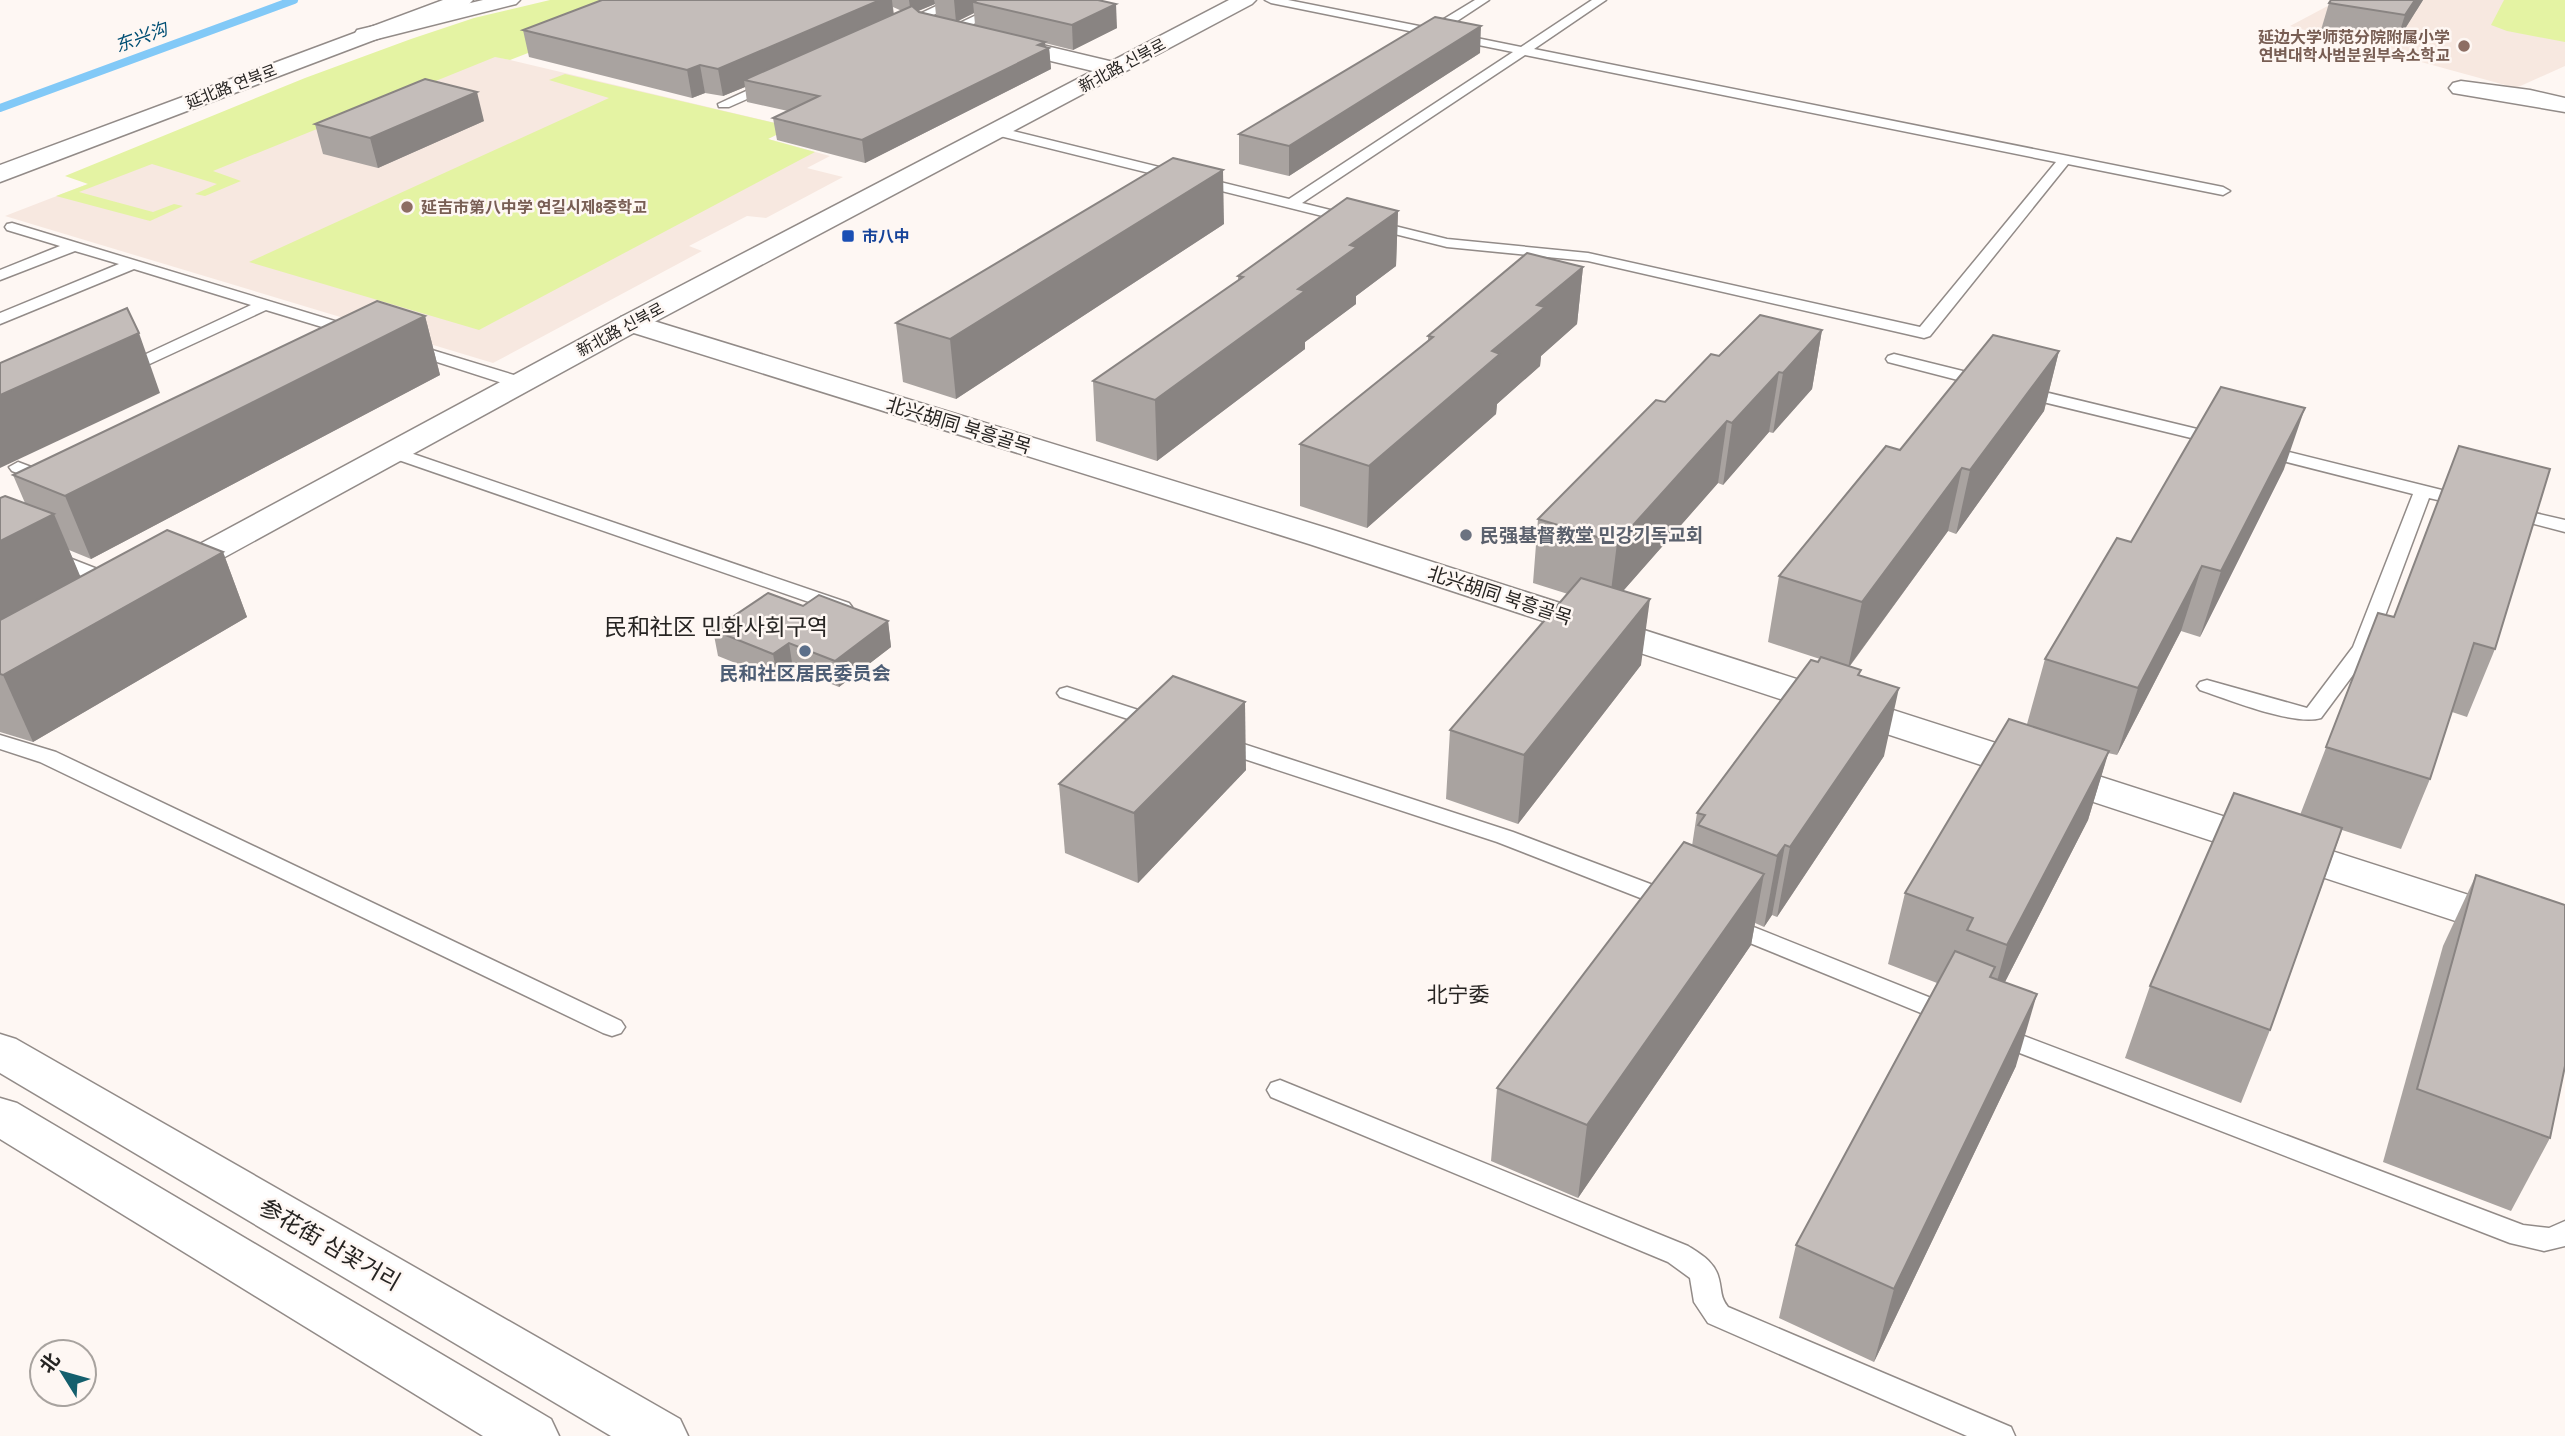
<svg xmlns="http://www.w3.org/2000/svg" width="2565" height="1436" font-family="'Archivo Narrow','Noto Sans SC','Noto Sans KR',sans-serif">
<rect width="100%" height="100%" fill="#fef7f3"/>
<!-- built -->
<g fill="#f7e8e0">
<polygon points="2339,0 2565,0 2565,66 2516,88 2290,26"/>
<polygon points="447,45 792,127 768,139 830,156 807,168 843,177 766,218 747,216 689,246 702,251 493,363 5,216"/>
</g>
<!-- green -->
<g fill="#e4f3a3">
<polygon points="550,0 665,0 510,60 495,57 213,171 241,181 205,196 195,194 217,184 152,164 79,192 153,212 174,204 183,206 150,221 56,196 88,184 65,176 305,78 411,39 474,18"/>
<polygon points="2504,0 2565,0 2565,42 2507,31 2491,25"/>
<polygon points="565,74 792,127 768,139 815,152 479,330 249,262 609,98 549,80"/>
</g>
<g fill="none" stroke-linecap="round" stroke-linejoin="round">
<!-- stream -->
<polyline stroke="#82c9f7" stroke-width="8" points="0,108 294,0"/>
<defs>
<g id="lane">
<polygon points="949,0 965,0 906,28 896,25"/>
<polygon points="1008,0 1023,0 955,33 945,30"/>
<path d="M1265 0H1288L1429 28 1475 0H1489L1442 31 1521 47 1592 0H1606L1534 49 2223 187 2230 191 2223 195 2068 164 1930 336 1924 338 1588 261 1447 247 992 134 990 131 997 127 1289 199 1513 52 1271 3ZM1525 55 2056 162 1920 327 1588 253 1447 239 1302 203Z"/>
<polygon points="770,80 776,84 774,87 729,107 719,107 718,104"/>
<polygon points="12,223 361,329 363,332 355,337 266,310 128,374 116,374 114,371 116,368 251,305 134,269 0,324 0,313 119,264 75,251 0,280 0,270 60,246 7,230 5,227 7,224"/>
<polygon points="409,343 527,379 529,383 527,387 515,387 403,351 401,348 403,345"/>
<polygon points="1894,354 1991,378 1993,382 1985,387 1888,362 1886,359 1888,356"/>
<polygon points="2020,386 2226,436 2229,440 2220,445 2014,395 2012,391"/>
<path d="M2261 445 2474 498 2477 502 2468 507 2429 498 2373 648 2321 718C2293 726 2230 700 2200 690L2197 686 2200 682 2207 680 2307 708 2353 647 2413 494 2255 454 2252 450Z"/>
<polygon points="393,447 849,603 852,607 842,613 835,611 387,456 384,452"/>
<polygon points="18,462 55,476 58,480 49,485 12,471 9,467"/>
<polygon points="2509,507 2565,520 2565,532 2503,516 2500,512 2503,508"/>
<polygon points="0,531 123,579 126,583 123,587 109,587 0,544"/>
<polygon points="1067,687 1166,719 1170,723 1166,727 1159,729 1060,697 1057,693 1060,689"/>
<polygon points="0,735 56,752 621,1021 625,1027 621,1033 612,1036 603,1033 40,762 0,749"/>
<polygon points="1219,736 1513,832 1682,896 1686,902 1682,908 1674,910 1666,908 1497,842 1211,748 1208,743 1211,738"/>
<polygon points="1726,916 1961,1010 1964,1016 1961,1022 1952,1025 1943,1022 1718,930 1714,924 1718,918"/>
<polygon points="1995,1025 2523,1225 2549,1228 2565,1221 2565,1246 2544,1251 2510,1243 1986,1040 1982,1034 1986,1028"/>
<path d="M1280 1080 1688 1246C1702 1255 1715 1262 1719 1279 1722 1291 1720 1297 1728 1307L2011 1427 2015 1436H1967L1708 1323 1694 1302 1690 1278 1668 1262 1271 1097 1267 1090 1271 1083Z"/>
</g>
<g id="street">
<polygon points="1000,35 1122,64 1125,69 1122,74 1114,76 992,47 989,42 992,37"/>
<polygon points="2461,81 2530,90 2565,98 2565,112 2453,93 2449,88 2453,83"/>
<polygon points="631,314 1333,530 2565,926 2565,957 1309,544 621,329 617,323 621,317"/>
</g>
<g id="secondary">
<polygon points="443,0 473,0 469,4 0,182 0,165"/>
<polygon points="1229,0 1256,0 1252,4 641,329 181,581 169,585 157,581 151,574 157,567 621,317"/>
<polygon points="0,1034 16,1039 680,1419 688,1436 611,1436 0,1073"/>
<polygon points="0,1098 17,1103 551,1419 559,1436 483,1436 0,1139"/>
</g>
<polygon id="primary" points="483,0 520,0 516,4 365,42 357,40 354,35 357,30"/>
</defs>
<!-- lane casing -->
<use href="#lane" stroke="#928b88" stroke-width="3"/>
<!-- street casing -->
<use href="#street" stroke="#928b88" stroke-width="3"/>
<!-- secondary casing -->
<use href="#secondary" stroke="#928b88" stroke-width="3"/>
<!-- primary casing -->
<use href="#primary" stroke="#928b88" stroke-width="3"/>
<!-- lane -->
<use href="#lane" fill="#fff" fill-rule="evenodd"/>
<!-- street -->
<use href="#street" fill="#fff" fill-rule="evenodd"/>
<!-- secondary -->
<use href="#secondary" fill="#fff" fill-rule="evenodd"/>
<!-- primary -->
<use href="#primary" fill="#fff" fill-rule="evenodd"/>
</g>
<!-- wall -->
<g fill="#a9a3a0" fill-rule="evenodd">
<path d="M602 0H1098L1117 28 1073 50 1045 43 1046 47 1049 48 1051 69 865 163 777 140 773 118 788 111 747 102 745 87 723 96 705 93 692 98 529 57 523 30ZM935 4 936 16 918 11ZM893 7 902 11 894 14ZM974 13 975 25 958 21Z"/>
<polygon points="2331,0 2423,0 2396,43 2321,30 2329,3"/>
<polygon points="1480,53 1289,176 1239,164 1239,134"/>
<polygon points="484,121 378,168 323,154 315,124"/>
<polygon points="1398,211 1396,266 1356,296 1356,304 1305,342 1305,349 1157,461 1096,441 1093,381 1238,281 1238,276"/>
<polygon points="1224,224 956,399 903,382 896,323"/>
<polygon points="1583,267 1577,324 1541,356 1540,366 1497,404 1496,414 1367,528 1300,506 1300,444 1428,341 1428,336"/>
<polygon points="425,316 440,375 91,559 69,550 80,577 223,552 247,617 33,742 0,732 0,498 25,503 13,475"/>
<polygon points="1822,330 1812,389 1773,433 1769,432 1723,485 1718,483 1623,591 1641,665 1518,824 1446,799 1450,730 1568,594 1533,583 1538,519 1665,402 1719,356"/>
<polygon points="2059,351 2044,411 1956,534 1948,531 1850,666 1860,676 1884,756 1777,917 1772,915 1764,927 1755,923 1751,945 1578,1198 1491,1161 1497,1088 1692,846 1697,813 1820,659 1768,642 1779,576 1900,450"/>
<polygon points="2284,469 2200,637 2181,631 2117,755 2108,753 2088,820 2005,982 2016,1066 1874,1362 1779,1318 1796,1245 1937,983 1888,964 1905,893 2027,724 2045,659 2131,542"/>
<polygon points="803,606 888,621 891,647 839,687 793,669 778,680 718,656 713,630"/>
<polygon points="2378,613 2495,649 2467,717 2452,712 2430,779 2401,849 2342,830 2270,1030 2241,1103 2125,1058 2150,986 2300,815"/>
<polygon points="1246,770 1138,883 1065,853 1059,784"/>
<polygon points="2476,875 2550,1138 2511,1211 2383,1162 2443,946"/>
</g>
<!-- shaded-wall -->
<g fill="#898482">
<polygon points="880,0 892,0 894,21 744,80 745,87 723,96 718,69"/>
<polygon points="909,0 934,0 935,4 911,14"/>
<polygon points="954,0 999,0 973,2 974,13 956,22"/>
<polygon points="2415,0 2423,0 2396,43 2405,15"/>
<polygon points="1116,4 1117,28 1073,50 1072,25"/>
<polygon points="1481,26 1480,53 1289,176 1289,146"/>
<polygon points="1045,42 1046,50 1049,48 1051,69 865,163 862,140"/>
<polygon points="700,65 705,93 692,98 687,70"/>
<polygon points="477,92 484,121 378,168 370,138"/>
<polygon points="1223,170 1224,224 956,399 950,339"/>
<polygon points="1398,211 1396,266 1356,296 1356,304 1305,342 1305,349 1157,461 1155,400 1298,289 1350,245"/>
<polygon points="1583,267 1577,324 1541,356 1540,366 1497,404 1496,414 1367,528 1369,466 1492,351 1537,305"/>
<polygon points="425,316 440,375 91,559 65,496"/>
<polygon points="1822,330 1812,389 1773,433 1783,373"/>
<polygon points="139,333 160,393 0,468 0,395"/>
<polygon points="2059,351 2044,411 1956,534 1970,470"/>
<polygon points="1779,372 1769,432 1723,485 1732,423"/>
<polygon points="2305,408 2284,469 2200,637 2221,571"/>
<polygon points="1727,421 1718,483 1609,607 1617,543"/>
<polygon points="1962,468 1948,531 1848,668 1862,602"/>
<polygon points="54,514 81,578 0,621 0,541"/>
<polygon points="223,552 247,617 33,742 3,675"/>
<polygon points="2202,566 2181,631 2117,755 2138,688"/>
<polygon points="1650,599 1641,665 1518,824 1524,755"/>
<polygon points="888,621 891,647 839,687 835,661"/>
<polygon points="789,643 793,669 778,680 773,654"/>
<polygon points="1899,688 1884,756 1777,917 1790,847"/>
<polygon points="1245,702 1246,770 1138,883 1134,813"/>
<polygon points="2109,751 2088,820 1987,1017 2007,945"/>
<polygon points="1785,845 1772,915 1764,927 1777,856"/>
<polygon points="1764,874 1751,945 1578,1198 1587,1125"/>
<polygon points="2037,994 2016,1066 1874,1362 1894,1289"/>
</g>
<!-- building -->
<g fill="#c4bdba" stroke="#898482" stroke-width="2">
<polygon points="602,0 880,0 718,69 700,65 687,70 523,30"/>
<polygon points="977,0 1098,0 1116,4 1072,25 973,2"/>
<polygon points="2331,0 2415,0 2405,15 2329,3"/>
<polygon points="912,6 919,12 1045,42 1038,45 1049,48 862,140 773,118 819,96 744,80"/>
<polygon points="1435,17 1481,26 1289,146 1239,134"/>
<polygon points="425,79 477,92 370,138 315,124"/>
<polygon points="1173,158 1223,170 950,339 896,323"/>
<polygon points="1347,198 1398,211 1350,245 1357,247 1298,289 1305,291 1155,400 1093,381 1243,277 1238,276"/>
<polygon points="1527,253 1583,267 1537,305 1545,307 1492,351 1500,354 1369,466 1300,444 1433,337 1428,336"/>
<polygon points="377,301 425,316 65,496 13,475"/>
<polygon points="127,308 139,333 0,395 0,363"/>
<polygon points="1760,315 1822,330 1783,373 1779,372 1732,423 1727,421 1617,543 1538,519 1656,400 1665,402 1711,354 1719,356"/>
<polygon points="1993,335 2059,351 1970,470 1962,468 1862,602 1779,576 1886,446 1900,450"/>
<polygon points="2221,387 2305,408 2221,571 2202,566 2138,688 2045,659 2117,538 2131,542"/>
<polygon points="2459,446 2550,469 2495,649 2474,643 2430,779 2326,747 2378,613 2394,617"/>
<polygon points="5,496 54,514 0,541 0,498"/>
<polygon points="167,530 223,552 3,675 0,674 0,620"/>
<polygon points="1581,578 1650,599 1524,755 1450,730"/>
<polygon points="768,593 803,606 819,595 888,621 835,661 789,643 773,654 713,630"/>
<polygon points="1821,657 1861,670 1858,675 1899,688 1790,847 1785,845 1777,856 1698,825 1705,815 1697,813 1811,660 1818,662"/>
<polygon points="1173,676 1245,702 1134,813 1059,784"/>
<polygon points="2009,719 2109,751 2007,945 1967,930 1973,918 1905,893"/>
<polygon points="2234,793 2342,828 2270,1030 2150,986"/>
<polygon points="1684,842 1764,874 1587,1125 1497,1088"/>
<polygon points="2476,875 2565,905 2565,1066 2550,1138 2417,1089"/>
<polygon points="1955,951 1995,967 1990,977 2037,994 1894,1289 1796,1245"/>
</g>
<!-- markers -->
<g fill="#8d6e63" stroke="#fef7f3" stroke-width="2.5">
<circle cx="2464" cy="46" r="7"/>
<circle cx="407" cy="207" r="7"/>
</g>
<rect fill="#1a4fb4" stroke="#fef7f3" stroke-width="2.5" x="841" y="229" width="14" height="14" rx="3.5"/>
<circle fill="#6b7280" stroke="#fef7f3" stroke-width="2.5" cx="1466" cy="535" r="7"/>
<circle fill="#5c6f8a" stroke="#fef7f3" stroke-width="2.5" cx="805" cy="651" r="7"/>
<g text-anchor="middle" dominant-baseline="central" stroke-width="5" stroke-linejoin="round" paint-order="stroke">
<!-- far-education labels -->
<g font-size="16" font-weight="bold" fill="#785e54" stroke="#fef7f3" text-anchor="end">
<text x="2450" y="37">延边大学师范分院附属小学<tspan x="2450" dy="18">연변대학사범분원부속소학교</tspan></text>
<text x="421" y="207" text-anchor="start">延吉市第八中学 연길시제8중학교</text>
</g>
<!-- far-street labels -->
<g font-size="16" fill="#262422" stroke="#fef7f3">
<text transform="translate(1122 65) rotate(-28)">新北路 신북로</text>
<text transform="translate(231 86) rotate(-21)">延北路 연북로</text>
<text transform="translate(620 329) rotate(-28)">新北路 신북로</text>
</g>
<!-- far-transit labels -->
<g font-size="16" font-weight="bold" fill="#164399" stroke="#fef7f3" text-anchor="start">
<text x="862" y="236">市八中</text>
</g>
<!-- far-water labels -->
<g font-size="18" font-style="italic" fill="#004f74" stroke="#fef7f3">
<text transform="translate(141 37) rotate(-20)">东兴沟</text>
</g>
<!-- street labels -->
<g font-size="19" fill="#262422" stroke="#fef7f3">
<text transform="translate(959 425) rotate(17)">北兴胡同 북흥골목</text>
<text transform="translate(1500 595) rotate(18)">北兴胡同 북흥골목</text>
</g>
<!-- worship labels -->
<g font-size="19" font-weight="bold" fill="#5b616d" stroke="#fef7f3" text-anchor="start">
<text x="1480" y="535">民强基督教堂 민강기독교회</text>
</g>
<!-- service labels -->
<g font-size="19" font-weight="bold" fill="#4e5e75" stroke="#fef7f3">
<text x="805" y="673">民和社区居民委员会</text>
</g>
<!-- neighbourhood labels -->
<g font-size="21" fill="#262422" stroke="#fef7f3">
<text x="1458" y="994">北宁委</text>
</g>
<!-- quarter labels -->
<g font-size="23" fill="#262422" stroke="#fef7f3">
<text x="716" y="626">民和社区 민화사회구역</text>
</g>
<!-- near-street labels -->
<g font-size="23" fill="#262422" stroke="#fef7f3">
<text transform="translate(330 1244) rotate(30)">参花街 삼꽃거리</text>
</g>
</g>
<!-- north arrow -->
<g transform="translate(63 1373) rotate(307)"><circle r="33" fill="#fef7f3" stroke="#a8a39f" stroke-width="2"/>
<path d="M0-5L12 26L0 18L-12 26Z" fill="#145f6d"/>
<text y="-10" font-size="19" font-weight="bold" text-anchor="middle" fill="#262422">北</text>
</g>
</svg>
